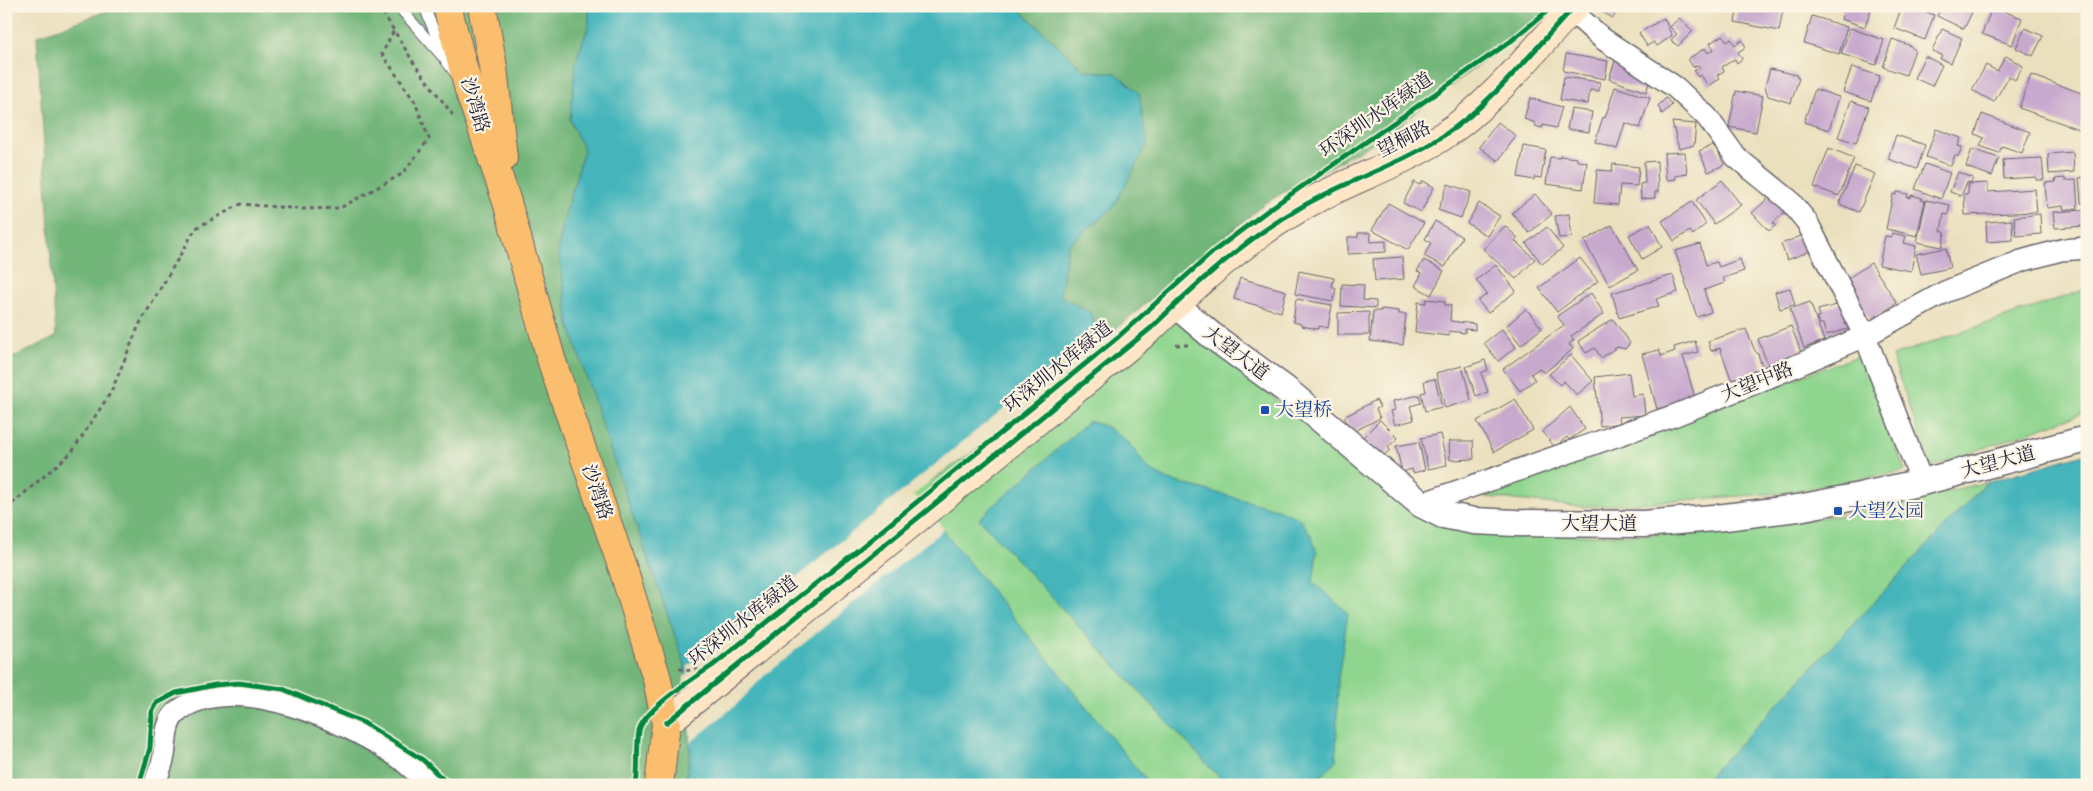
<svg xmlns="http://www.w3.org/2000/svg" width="2093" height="791" font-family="Alegreya,'Noto Serif SC',serif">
<rect width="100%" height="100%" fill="#fcf5e5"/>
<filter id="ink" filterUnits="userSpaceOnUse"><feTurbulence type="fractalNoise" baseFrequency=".02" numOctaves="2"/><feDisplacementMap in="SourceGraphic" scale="10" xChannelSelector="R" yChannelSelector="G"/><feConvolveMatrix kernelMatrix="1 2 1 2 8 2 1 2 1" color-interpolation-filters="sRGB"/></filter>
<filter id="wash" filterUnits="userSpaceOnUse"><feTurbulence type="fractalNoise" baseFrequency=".0096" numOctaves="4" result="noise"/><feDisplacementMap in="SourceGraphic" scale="20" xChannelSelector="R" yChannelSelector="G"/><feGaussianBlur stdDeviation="1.12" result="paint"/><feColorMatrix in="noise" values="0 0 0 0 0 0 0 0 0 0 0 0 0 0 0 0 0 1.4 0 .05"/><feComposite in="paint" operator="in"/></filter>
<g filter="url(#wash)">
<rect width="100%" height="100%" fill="#ebe0be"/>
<!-- green -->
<g fill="#8fd58f" stroke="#587c65">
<polygon points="2087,289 2087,412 1930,467 1892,356"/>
<polygon points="1172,316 1385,486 1558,535 1701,534 1850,514 1987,482 1701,785 1145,785 906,498"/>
<polygon points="1861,355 1905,471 1784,493 1583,507 1467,495"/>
</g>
<!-- forest -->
<g fill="#73b67a" stroke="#4a6c5a">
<polygon points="121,6 589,6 589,25 576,61 570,120 584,150 564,220 558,249 569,324 619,476 685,664 690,752 685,785 6,785 6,361 56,337 37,36"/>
<polygon points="1016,6 1551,6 1531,26 1378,140 1265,203 1100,342 1091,313 1060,296 1068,245 1113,208 1116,73 1085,71"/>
</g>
<!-- water -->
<g fill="#45b5bb" stroke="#346c7b">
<polygon points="589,6 1016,6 1085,71 1116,73 1139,93 1147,144 1113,208 1068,245 1060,296 1091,313 1100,342 906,497 917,499 1150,785 685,785 690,752 685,664 619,476 569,324 558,249 564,220 584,150 570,120 576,61 589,25"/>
<polygon points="1089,421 1107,427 1128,442 1148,469 1169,480 1277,509 1299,518 1311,535 1317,552 1313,582 1348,613 1338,679 1336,760 1325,773 1303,785 1229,785 1216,774 979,519"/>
<polygon points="2087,453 2087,785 1701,785 1987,482"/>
</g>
<!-- pier -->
<polygon fill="#ebe0be" points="1099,331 1101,344 912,496 919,498 944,529 765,675 737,704 690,743 688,688 684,691 684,677 688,674 688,666"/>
<g id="blocks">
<!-- building -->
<g fill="#c7a9ce">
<polygon points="1601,6 1620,6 1613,18 1599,10"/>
<polygon points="1738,6 1761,6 1783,10 1779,31 1735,22"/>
<polygon points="1845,6 1872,6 1865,27 1841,19"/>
<polygon points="1902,6 1911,6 1934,15 1925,40 1894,28"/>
<polygon points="1942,6 1975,6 1964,29 1937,16"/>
<polygon points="1992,7 2022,18 2012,45 1982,34"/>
<polygon points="1812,16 1847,27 1839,54 1804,43"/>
<polygon points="1664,18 1672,36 1657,46 1654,42 1647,46 1639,33"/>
<polygon points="1679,18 1693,31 1678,46 1671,40 1677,34 1670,27"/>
<polygon points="1850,28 1884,40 1876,65 1841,54"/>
<polygon points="2025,28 2043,36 2033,56 2016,48"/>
<polygon points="1942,29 1962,38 1951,63 1940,59 1942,55 1932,51"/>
<polygon points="1723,35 1727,42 1731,39 1735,45 1742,40 1746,47 1738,52 1742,59 1737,63 1735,59 1722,67 1724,71 1717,75 1720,79 1708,86 1701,75 1698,77 1694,71 1700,68 1698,65 1693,67 1688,59 1705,48 1708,53 1714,49 1710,43"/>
<polygon points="1892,39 1909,45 1915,50 1906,75 1883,67"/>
<polygon points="1566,54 1608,61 1605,79 1563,71"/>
<polygon points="1617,55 1651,77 1646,92 1609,79"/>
<polygon points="1925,56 1942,65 1932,86 1914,78"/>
<polygon points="2006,56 2023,66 2015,80 2009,76 1994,102 1972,90 1986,65 1997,71"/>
<polygon points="1852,67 1880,76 1871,101 1843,92"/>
<polygon points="1770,69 1797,75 1796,77 1799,78 1791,103 1768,96 1765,86"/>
<polygon points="2031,75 2087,95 2087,132 2019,108"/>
<polygon points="1564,77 1600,82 1599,91 1590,90 1588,104 1560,100"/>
<polygon points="1615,87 1650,98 1640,128 1625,123 1617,149 1595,142 1603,117 1605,118"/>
<polygon points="1815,89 1839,97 1829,130 1804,122"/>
<polygon points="1736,91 1763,96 1756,132 1729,127"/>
<polygon points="1530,98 1562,107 1556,128 1543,125 1542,128 1535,126 1536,123 1524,119"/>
<polygon points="1666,98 1672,105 1662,114 1658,106"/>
<polygon points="1851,101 1869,107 1856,143 1838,137"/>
<polygon points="1571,109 1592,112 1589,132 1567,129"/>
<polygon points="1982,114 2030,132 2022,153 2002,146 1999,153 1980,146 1984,138 1975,134"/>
<polygon points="1498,122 1516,136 1498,161 1479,147"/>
<polygon points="1672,122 1696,124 1694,145 1679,149"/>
<polygon points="1936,129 1961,138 1958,146 1962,147 1958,157 1955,155 1951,166 1926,157"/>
<polygon points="1896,135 1925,145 1917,169 1888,159"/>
<polygon points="1715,144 1724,165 1708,172 1699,151"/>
<polygon points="1524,146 1546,150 1541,178 1534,177 1534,180 1518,177"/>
<polygon points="1829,148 1854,158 1839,196 1814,187"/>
<polygon points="1972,149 1999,158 1992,176 1966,167"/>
<polygon points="1685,152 1687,174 1675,176 1676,179 1666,180 1664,153"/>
<polygon points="2073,152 2074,172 2049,174 2048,154"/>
<polygon points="1560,156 1577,158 1577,161 1587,162 1583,189 1546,184 1550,157 1560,158"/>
<polygon points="2042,158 2044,180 2036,180 2036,177 2004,179 2003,160"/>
<polygon points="1657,161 1658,192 1655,192 1655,198 1641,199 1640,184 1645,183 1644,162"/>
<polygon points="1613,164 1639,167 1637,186 1620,185 1618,205 1594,203 1597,170 1612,171"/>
<polygon points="1925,164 1950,173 1941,199 1915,189"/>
<polygon points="1855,166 1875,174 1859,212 1839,204"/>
<polygon points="1958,172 1973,178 1971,183 1967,182 1961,196 1950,192"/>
<polygon points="2087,177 2087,203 2081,203 2079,178"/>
<polygon points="2065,178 2065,181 2076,180 2078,208 2064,210 2063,206 2047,208 2045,183 2056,182 2055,179"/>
<polygon points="1722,180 1741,205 1714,224 1696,200"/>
<polygon points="1423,181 1434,187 1421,212 1403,203 1414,182 1420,185"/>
<polygon points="1988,183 1988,192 2035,189 2037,212 1965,215 1964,194 1968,194 1968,184"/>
<polygon points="1448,184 1471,192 1461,218 1438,210"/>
<polygon points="1776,191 1793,209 1786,216 1784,213 1773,223 1776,225 1769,231 1752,213"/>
<polygon points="1897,192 1908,194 1907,197 1911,198 1911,195 1922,198 1921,200 1925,201 1917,236 1886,229 1893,194 1896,195"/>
<polygon points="1535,194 1552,214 1529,233 1512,213"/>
<polygon points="1926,200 1950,205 1948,215 1944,214 1941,231 1945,232 1942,247 1917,242"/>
<polygon points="1692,202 1706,224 1693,235 1690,231 1674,241 1662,221"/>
<polygon points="1388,203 1424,223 1408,250 1372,230"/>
<polygon points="1479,203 1500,216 1487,236 1467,223"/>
<polygon points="2084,210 2085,226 2055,228 2053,212"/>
<polygon points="1569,214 1572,237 1559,238 1555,216"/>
<polygon points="2040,214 2041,234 2016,236 2014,217"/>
<polygon points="2012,220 2013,240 1987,242 1986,222"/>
<polygon points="1435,221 1462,237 1445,267 1424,256 1431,243 1425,239"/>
<polygon points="1650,224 1662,247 1642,259 1629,235"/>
<polygon points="1612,225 1638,270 1610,286 1584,241"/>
<polygon points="1505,226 1518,238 1515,241 1535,259 1516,279 1483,249"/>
<polygon points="1547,227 1563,248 1542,264 1526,243"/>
<polygon points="1358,233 1370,233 1371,242 1386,241 1386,252 1348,254 1348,237 1358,237"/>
<polygon points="1892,233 1906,236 1904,243 1916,246 1911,271 1879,265 1885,236 1891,237"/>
<polygon points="1806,234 1813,250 1787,260 1781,244"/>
<polygon points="1700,244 1706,265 1717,262 1719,267 1740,259 1744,271 1723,278 1725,283 1704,290 1711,312 1697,317 1675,251"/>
<polygon points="1946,248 1950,268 1921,274 1916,254"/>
<polygon points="1402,257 1404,279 1375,281 1373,259"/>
<polygon points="1580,258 1598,281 1557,312 1539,288"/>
<polygon points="1424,260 1444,271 1431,295 1415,286 1422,273 1417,271"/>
<polygon points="1871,263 1897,303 1870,321 1844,281"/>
<polygon points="1496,265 1516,291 1488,313 1478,301 1487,294 1476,280"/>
<polygon points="1299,271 1334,278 1332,288 1336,288 1333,301 1295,294"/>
<polygon points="1673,275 1678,292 1656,299 1659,306 1619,318 1612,293"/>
<polygon points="1240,278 1286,291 1281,312 1234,299"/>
<polygon points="1342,284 1364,285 1363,300 1376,301 1376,308 1341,306"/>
<polygon points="1790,288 1795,305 1780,309 1775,292"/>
<polygon points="1591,293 1604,314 1571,336 1574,340 1569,344 1573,349 1544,373 1539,368 1531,374 1535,380 1520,391 1503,369 1564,325 1557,316"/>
<polygon points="1296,299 1332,305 1328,328 1319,326 1318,329 1301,326 1301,324 1293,322"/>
<polygon points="1426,299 1445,301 1445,305 1451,305 1450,321 1475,324 1475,330 1465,329 1465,333 1449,331 1449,336 1415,332 1418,302 1426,303"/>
<polygon points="1810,302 1824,341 1804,348 1790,309"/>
<polygon points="1844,303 1855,327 1826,335 1823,324 1819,324 1817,317 1820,316 1818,310"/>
<polygon points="1381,309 1399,311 1399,314 1406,314 1403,345 1370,341 1373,311 1381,311"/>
<polygon points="1526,309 1542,328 1521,345 1506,326"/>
<polygon points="1369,312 1369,335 1338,335 1338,313"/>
<polygon points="1613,319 1630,343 1625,349 1617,347 1601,358 1595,348 1586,353 1578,341"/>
<polygon points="1791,326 1802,355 1769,368 1758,339"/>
<polygon points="1502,329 1516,347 1498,361 1484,343"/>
<polygon points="1746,329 1755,351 1758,354 1764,373 1733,384 1720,348 1711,351 1708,341"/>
<polygon points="1695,341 1698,352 1683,356 1695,398 1657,409 1642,354 1659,350 1661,356 1675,351 1674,347"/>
<polygon points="1571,355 1593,381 1577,395 1564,381 1560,385 1549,374"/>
<polygon points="1485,360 1488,370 1481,373 1488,392 1476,396 1466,367"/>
<polygon points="1462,366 1471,400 1445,408 1436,373"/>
<polygon points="1629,373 1632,396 1643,394 1645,415 1619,417 1620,423 1600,426 1595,377"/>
<polygon points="1435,379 1442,407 1425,411 1421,393 1426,392 1424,381"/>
<polygon points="1419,395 1421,403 1410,406 1414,420 1395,425 1391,411 1395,410 1393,401"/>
<polygon points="1515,399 1533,430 1494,452 1477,421"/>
<polygon points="1376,400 1380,407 1376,409 1380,418 1353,432 1344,417"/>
<polygon points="1570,407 1585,429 1569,440 1567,437 1555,447 1542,432"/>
<polygon points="1380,420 1398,438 1388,447 1390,450 1381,458 1362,438"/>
<polygon points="1440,434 1447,465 1428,469 1421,438"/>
<polygon points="1449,441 1473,441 1474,459 1450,460"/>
<polygon points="1419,442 1425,470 1413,473 1412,469 1402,472 1396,446"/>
</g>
</g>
</g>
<g filter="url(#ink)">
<use href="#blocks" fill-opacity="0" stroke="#686469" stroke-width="1"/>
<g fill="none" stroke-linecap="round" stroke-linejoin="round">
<defs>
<g id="service">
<polyline points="398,6 442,56"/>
<polyline points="424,6 446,61 455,73"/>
</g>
<g id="minor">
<polyline points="1566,6 1603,39 1675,87 1707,117 1736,157 1789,200 1807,222 1865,336 1922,482"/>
<polyline points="1421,504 1676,415 1784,371 1865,336 1945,292 2021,261 2061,250 2087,248"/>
<path d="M155 785C157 775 162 766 164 756 166 742 165 723 176 713 230 666 353 724 401 759 411 767 420 776 430 785"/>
</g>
<polyline id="tertiary" points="1176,305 1211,335 1285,389 1421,504 1443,515 1474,521 1516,523 1643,524 1725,517 1798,508 1860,496 1922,482 2087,439"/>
<path id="secondary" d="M666 723 1151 328C1196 284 1243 241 1298 209 1344 181 1398 166 1443 136 1492 104 1535 48 1575 6"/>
<g id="primary">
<polyline points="447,6 469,90 507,202 552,362 624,572 657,679 666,723 659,785"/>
<polyline points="482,6 493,67 503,158"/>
</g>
</defs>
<!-- service casing -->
<use href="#service" stroke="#686469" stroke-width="12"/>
<!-- minor casing -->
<use href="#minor" stroke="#686469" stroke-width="24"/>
<!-- tertiary casing -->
<use href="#tertiary" stroke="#686469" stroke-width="29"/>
<!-- secondary casing -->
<use href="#secondary" stroke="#686469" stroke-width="30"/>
<!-- primary casing -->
<use href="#primary" stroke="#686469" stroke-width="30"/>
<!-- path -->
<g stroke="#686469" stroke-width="3" stroke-dasharray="4 4" stroke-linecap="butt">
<polyline points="379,6 415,65 453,115"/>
<polyline points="1176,345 1190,345"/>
<polyline points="6,509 72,452 111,392 139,325 196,228 241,204 303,209 340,208 402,174 429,139 415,102 382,54 394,30"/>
<polyline points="679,668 686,671 698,668"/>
</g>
<!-- service -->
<use href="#service" stroke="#fff" stroke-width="10"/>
<!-- minor -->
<use href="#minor" stroke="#fff" stroke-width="21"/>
<!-- tertiary -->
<use href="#tertiary" stroke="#fff" stroke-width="26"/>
<!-- secondary -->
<use href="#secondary" stroke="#fde5c5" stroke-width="28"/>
<!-- primary -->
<use href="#primary" stroke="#fbbe6e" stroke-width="28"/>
<defs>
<g id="cycleway">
<path d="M666 723 1151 328C1196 284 1243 241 1298 209 1344 181 1398 166 1443 136 1492 104 1535 48 1575 6"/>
<polyline points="139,785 150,748 152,712 157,703 176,693 215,685 239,683 283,689 364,723 423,760 449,785"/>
<path d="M636 785C639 767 636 749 639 731 642 711 695 677 712 666L868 542 1118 337 1214 251 1271 208 1511 41 1546 12 1549 6"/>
</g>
</defs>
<!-- cycleway casing -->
<use href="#cycleway" stroke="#fcf5e5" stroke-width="8"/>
<!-- cycleway -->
<use href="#cycleway" stroke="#00873e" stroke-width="5"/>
</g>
</g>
<!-- markers -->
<g fill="#1a4fb4" stroke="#fcf5e5" stroke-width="2">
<rect x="1260" y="405" width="10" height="10" rx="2.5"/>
<rect x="1833" y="506" width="10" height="10" rx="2.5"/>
</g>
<g text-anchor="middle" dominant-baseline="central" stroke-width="4.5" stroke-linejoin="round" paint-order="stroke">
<!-- street labels -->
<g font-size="19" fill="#22223b" stroke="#fcf5e5">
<text transform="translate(475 105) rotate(73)">沙湾路</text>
<text transform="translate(1376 115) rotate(-35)">环深圳水库緑道</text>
<text transform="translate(1404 139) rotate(-27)">望桐路</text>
<text transform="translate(1236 353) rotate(37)">大望大道</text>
<text transform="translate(1058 367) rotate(-39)">环深圳水库緑道</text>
<text transform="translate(1757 382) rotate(-22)">大望中路</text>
<text transform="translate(1998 462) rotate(-15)">大望大道</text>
<text transform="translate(597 492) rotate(71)">沙湾路</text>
<text x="1599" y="524">大望大道</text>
<text transform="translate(743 621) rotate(-38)">环深圳水库緑道</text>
</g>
<!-- transit labels -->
<g font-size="19" fill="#164399" stroke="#fcf5e5" text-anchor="start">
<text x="1275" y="410">大望桥</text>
<text x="1848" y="511">大望公园</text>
</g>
</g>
<!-- margin -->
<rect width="2093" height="791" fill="none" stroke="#fcf5e5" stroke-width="25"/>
</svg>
